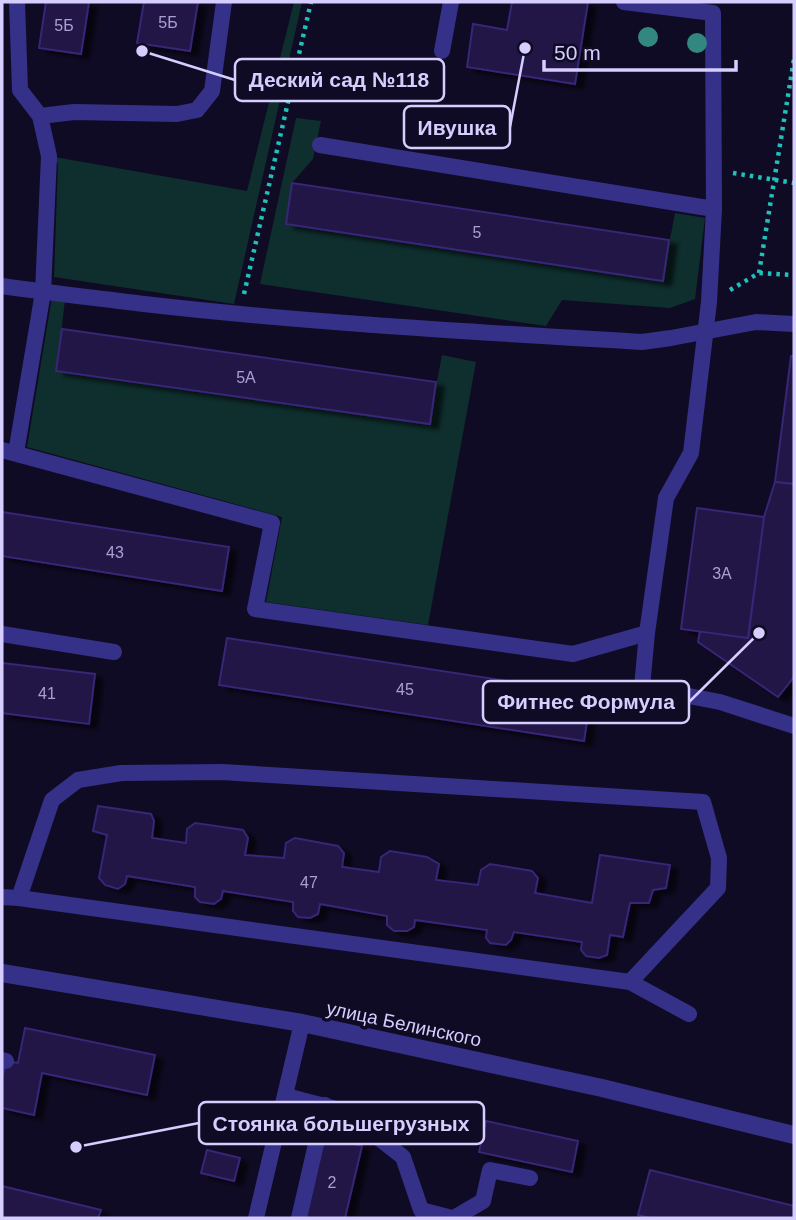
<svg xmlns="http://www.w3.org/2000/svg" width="796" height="1220" font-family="Arial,sans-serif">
<defs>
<filter id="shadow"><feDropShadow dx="8" dy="4.5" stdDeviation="2" flood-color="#0009"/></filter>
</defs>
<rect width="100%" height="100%" fill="#100b24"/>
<!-- green -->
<g fill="#0e2f2e">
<polygon points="294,2 302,2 234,304 54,277 58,164 49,156 247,191"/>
<polygon points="296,118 321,121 313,159 292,183 286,224 662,281 675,213 705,218 695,299 670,308 562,300 546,326 260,284"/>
<polygon points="52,297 65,299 57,371 429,424 442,355 476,362 428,625 266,602 282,517 27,447"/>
</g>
<!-- building -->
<g fill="#211547" stroke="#372576" stroke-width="2" filter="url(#shadow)">
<polygon points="46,2 89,2 81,54 39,48"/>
<polygon points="144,2 198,2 190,51 137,43"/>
<polygon points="512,2 588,2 575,84 467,67 473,24 507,30"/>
<polygon points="292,183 669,240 663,281 286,224"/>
<polygon points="62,329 436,382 430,424 56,371"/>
<polygon points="791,356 794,356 794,484 775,482"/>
<polygon points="775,482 794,484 794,677 778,697 698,642 700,631 748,638 764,517"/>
<polygon points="697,508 764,517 748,638 681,629"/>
<polygon points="2,512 229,547 222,591 2,556"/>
<polygon points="227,638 591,694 584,741 219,685"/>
<polygon points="2,663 95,674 89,724 2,713"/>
<polygon points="98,806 151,814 154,821 152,838 186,843 187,829 195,823 243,830 248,838 245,855 284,858 286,843 295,838 338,846 344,853 342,867 379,872 381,857 390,851 427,857 439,864 436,880 478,885 481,870 490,864 532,871 538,878 535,893 592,903 600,855 670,865 666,888 653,890 649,903 630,903 623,937 610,935 607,955 599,958 586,956 581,950 582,942 514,932 511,940 506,945 490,943 486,938 487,930 415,920 414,927 407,931 394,931 387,925 387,916 320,904 318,914 310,918 298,917 293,911 293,902 223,891 221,899 214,904 200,902 195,897 195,887 127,876 125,884 118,889 105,885 99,878 107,835 93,831"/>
<polygon points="25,1028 155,1055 147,1095 42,1073 34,1115 2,1108 2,1079 6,1061 18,1063"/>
<polygon points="486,1121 578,1141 572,1172 479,1152"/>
<polygon points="321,1137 362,1146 345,1218 302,1218"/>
<polygon points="207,1150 240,1158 234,1181 201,1173"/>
<polygon points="650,1170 794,1206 794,1218 651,1218 638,1215"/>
<polygon points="2,1186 101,1210 98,1218 2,1218"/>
</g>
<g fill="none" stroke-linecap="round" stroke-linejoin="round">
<!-- path -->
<g stroke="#20c1bb" stroke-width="4.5" stroke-dasharray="3.5 5" stroke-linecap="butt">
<polyline points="733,173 794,183"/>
<polyline points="759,273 794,59"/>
<polyline points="730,290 759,273 794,275"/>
<polyline points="244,294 311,2"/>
</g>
<!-- lane -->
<g stroke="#363188" stroke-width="16">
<polyline points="624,2 713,13 714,209"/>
<polyline points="442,51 451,2"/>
<polyline points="40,116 74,112 177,114 197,110 212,91 224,2"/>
<path d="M2 286C49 293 97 298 144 304 310 323 476 332 642 342L671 338 756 322 794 324"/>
<polyline points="2,450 272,523 255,609 573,654 647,633 666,498 691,453 709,302 714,209 320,145"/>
<polyline points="16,453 43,292 49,156 40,116 20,90 17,2"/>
<polyline points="647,633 642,687 720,702 794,726"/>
<polyline points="2,634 114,652"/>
<polyline points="2,897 19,898 630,982 689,1014"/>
<polyline points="19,898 52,800 78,780 121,773 222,772 703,802 719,858 718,888 630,982"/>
<polyline points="2,1060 6,1061"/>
<polyline points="286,1096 344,1111 403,1157 421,1210 452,1218"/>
<polyline points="256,1218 302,1023"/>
<polyline points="299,1218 325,1105"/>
<polyline points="454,1218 483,1201 490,1170 530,1178"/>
</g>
<!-- street -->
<polyline stroke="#363188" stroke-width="18" points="2,973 302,1023 602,1088 794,1135"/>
</g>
<!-- trees -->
<g fill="#32877e">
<circle cx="648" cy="37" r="10"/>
<circle cx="697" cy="43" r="10"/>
</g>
<g text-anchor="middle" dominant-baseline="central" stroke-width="7" stroke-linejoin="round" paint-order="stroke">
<!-- number labels -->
<g font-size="16" fill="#a8a0d1">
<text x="168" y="22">5Б</text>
<text x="64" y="25">5Б</text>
<text x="477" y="232">5</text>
<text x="246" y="377">5А</text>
<text x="115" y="552">43</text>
<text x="722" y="573">3А</text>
<text x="405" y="689">45</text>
<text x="47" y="693">41</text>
<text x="309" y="882">47</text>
<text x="332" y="1182">2</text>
</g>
<!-- street labels -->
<g font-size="19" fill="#d5ceff" stroke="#100b24">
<text transform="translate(404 1024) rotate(12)">улица Белинского</text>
</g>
</g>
<!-- callouts -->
<path fill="none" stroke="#d5ceff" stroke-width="2.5" d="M142 51L235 80M525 48L510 127M759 633L689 702M76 1147L199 1123"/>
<g fill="#d5ceff" stroke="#100b24" stroke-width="2.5">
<circle cx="142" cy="51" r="7"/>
<circle cx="525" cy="48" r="7"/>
<circle cx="759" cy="633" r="7"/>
<circle cx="76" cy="1147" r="7"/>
</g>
<g fill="#100b24" stroke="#d5ceff" stroke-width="2.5">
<rect x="235" y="59" width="209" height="42" rx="7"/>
<rect x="404" y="106" width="106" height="42" rx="7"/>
<rect x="483" y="681" width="206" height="42" rx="7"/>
<rect x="199" y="1102" width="285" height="42" rx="7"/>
</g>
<g font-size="21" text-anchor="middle" font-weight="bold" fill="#d5ceff">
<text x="339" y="87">Деский сад №118</text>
<text x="457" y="135">Ивушка</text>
<text x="586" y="709">Фитнес Формула</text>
<text x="341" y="1131">Стоянка большегрузных</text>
</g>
<!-- border -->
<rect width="796" height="1220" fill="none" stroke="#d5ceff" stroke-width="7"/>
<!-- scale -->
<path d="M544 60v10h192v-10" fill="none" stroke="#d5ceff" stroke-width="3.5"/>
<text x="554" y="60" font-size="21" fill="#d5ceff" stroke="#100b24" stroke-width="5" paint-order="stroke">50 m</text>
</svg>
